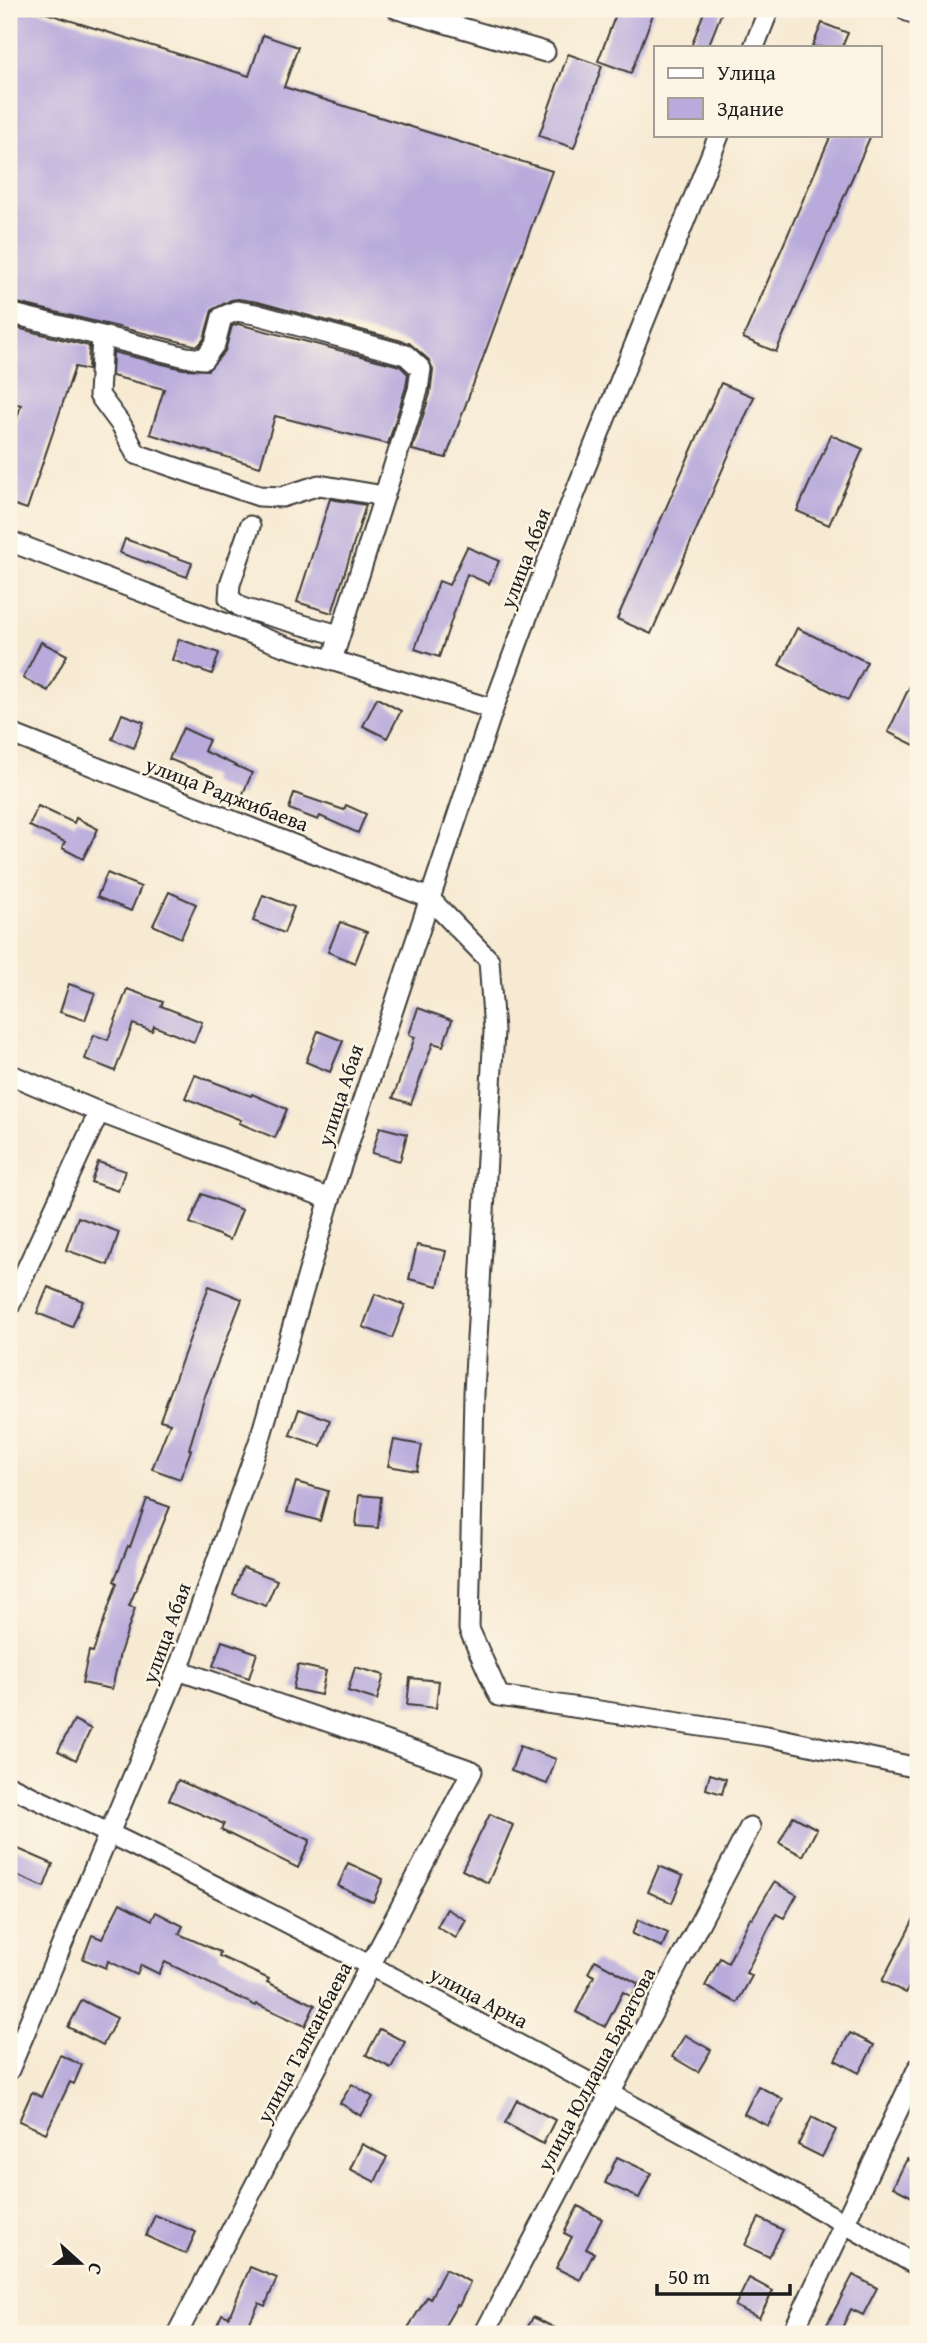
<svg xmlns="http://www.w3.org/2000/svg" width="927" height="2343" font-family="'Gentium Book Plus',serif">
<rect width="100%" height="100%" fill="#fcf5e5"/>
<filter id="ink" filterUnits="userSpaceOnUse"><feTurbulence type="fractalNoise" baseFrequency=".0143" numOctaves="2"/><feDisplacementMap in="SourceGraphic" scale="14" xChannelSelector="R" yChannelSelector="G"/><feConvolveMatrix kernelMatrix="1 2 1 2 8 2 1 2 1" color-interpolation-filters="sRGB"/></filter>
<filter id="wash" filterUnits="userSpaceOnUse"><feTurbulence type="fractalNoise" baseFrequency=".00686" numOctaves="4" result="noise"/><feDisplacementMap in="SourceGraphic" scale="28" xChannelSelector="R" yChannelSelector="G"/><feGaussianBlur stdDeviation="1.57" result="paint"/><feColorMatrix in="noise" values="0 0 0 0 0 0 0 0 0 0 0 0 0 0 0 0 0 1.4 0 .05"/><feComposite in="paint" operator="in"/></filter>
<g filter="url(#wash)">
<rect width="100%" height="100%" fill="#f7ead3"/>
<g id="blocks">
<!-- building -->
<g fill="#b8abdc">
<polygon points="9,9 33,9 249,76 263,35 298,47 284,87 552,171 446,458 412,450 430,394 433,370 429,360 409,343 258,302 238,299 231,300 212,310 204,339 198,346 9,301"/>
<polygon points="618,9 655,9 631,73 598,61"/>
<polygon points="705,9 723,9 708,47 691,47"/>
<polygon points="822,23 848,33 842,47 812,47"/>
<polygon points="568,54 602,66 574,148 539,136"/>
<polygon points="831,135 871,135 776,352 743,338"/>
<polygon points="238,324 400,366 408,374 406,387 388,444 275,416 260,467 150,434 164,389 112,376 113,352 183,369 208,370 225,351 232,326"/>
<polygon points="9,326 89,346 88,370 75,367 27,509 9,503 9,444 21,405 9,402"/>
<polygon points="721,383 754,397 651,634 617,619"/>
<polygon points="831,435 863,449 829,525 797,511"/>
<polygon points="330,499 366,505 332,613 297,602"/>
<polygon points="125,539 192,563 187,577 120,553"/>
<polygon points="467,547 499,561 489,584 467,574 439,657 415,649 439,581 449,585"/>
<polygon points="797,628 867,662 848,700 779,665"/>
<polygon points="179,639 219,653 212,674 172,660"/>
<polygon points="41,642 67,655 48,691 23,678"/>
<polygon points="918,669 918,747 888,732"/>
<polygon points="377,698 401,711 387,738 363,726"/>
<polygon points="122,714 144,722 134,748 112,739"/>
<polygon points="183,728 209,740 204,751 252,773 242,796 211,782 213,777 169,759"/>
<polygon points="294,793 344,810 346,805 366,814 358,833 320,816 318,820 289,809"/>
<polygon points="38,806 74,823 76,818 98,829 83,859 62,848 65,842 29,826"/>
<polygon points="107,873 141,887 131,911 97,897"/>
<polygon points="169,892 196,904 181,938 153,925"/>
<polygon points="263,895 294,907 284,933 253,921"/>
<polygon points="340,922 367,932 355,963 328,952"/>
<polygon points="69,984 95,993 85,1020 60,1012"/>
<polygon points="127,989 163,1002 161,1006 202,1022 194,1042 154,1026 152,1031 133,1024 115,1071 85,1059 94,1035 108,1040"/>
<polygon points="418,1008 452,1020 443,1046 433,1043 411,1104 393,1098 415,1037 409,1035"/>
<polygon points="318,1031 343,1041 330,1072 306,1062"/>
<polygon points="195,1075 251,1096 252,1094 287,1109 275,1138 239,1123 241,1120 185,1098"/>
<polygon points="380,1127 407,1134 400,1161 372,1153"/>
<polygon points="98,1162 125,1171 118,1191 91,1182"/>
<polygon points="202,1194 242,1210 230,1240 190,1223"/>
<polygon points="78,1217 119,1232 108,1265 66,1250"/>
<polygon points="417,1245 446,1251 438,1286 409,1279"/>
<polygon points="209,1286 242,1299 204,1399 189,1449 191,1450 180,1479 152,1469 170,1423 160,1420"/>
<polygon points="48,1287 83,1301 72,1327 37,1313"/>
<polygon points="375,1294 405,1305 392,1338 363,1327"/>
<polygon points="299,1409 330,1420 321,1446 290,1435"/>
<polygon points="394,1440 422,1445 417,1471 388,1466"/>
<polygon points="296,1482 328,1491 320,1521 287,1512"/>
<polygon points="359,1495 381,1497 378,1528 356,1526"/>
<polygon points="147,1499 170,1507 129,1606 135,1608 120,1653 112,1689 82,1683 89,1651 93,1652 117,1583 114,1581 128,1546 130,1547"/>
<polygon points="243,1567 277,1580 266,1606 233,1594"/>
<polygon points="222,1641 257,1653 249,1678 213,1666"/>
<polygon points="298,1665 326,1671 321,1695 293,1689"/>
<polygon points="355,1667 384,1675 377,1700 348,1691"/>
<polygon points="410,1678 439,1681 436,1708 407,1705"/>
<polygon points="74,1720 91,1729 76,1760 58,1751"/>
<polygon points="520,1746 556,1759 547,1784 511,1771"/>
<polygon points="710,1774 726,1779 722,1794 706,1789"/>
<polygon points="178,1780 310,1840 298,1868 221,1830 224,1824 169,1800"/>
<polygon points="490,1814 513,1825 488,1883 462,1870"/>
<polygon points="793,1816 817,1829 803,1856 779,1843"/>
<polygon points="9,1845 53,1864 44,1887 9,1872"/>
<polygon points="348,1863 383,1879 373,1902 338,1886"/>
<polygon points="659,1866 683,1876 672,1903 648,1892"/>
<polygon points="774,1882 797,1895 784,1918 776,1914 746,1973 752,1976 737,2003 705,1986 720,1958 728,1963 750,1918 752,1919"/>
<polygon points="120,1903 152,1920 156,1912 183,1926 179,1934 220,1952 219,1956 269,1979 267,1982 315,2005 305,2026 257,2004 256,2006 165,1962 159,1974 141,1965 137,1975 108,1961 106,1968 83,1959 92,1935 102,1939"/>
<polygon points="447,1909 466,1920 456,1938 437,1927"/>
<polygon points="918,1911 918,1970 906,1993 882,1981"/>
<polygon points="638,1920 668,1933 662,1947 632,1934"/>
<polygon points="595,1960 639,1984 632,1997 623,1992 605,2027 576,2012 594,1976 588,1973"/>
<polygon points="82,2000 117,2018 103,2045 68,2027"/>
<polygon points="380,2029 405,2042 391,2068 366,2055"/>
<polygon points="850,2033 874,2045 859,2073 835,2060"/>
<polygon points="685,2035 711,2050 698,2072 672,2057"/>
<polygon points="60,2055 82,2065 74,2084 70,2082 46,2133 19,2121 32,2092 41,2097"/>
<polygon points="352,2084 373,2097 361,2116 340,2103"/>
<polygon points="758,2086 783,2099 768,2126 744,2114"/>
<polygon points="517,2100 555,2120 543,2144 505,2123"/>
<polygon points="812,2117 836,2130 822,2157 798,2145"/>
<polygon points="362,2144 387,2157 375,2182 350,2169"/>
<polygon points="617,2157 651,2173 639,2198 605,2183"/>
<polygon points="907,2159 918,2165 918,2200 893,2187"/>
<polygon points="578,2206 602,2219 586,2249 594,2253 580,2280 556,2268 572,2237 564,2233"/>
<polygon points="155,2215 196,2232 186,2254 146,2236"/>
<polygon points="759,2218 783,2230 769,2257 745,2245"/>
<polygon points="250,2267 277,2278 265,2306 259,2303 244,2334 213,2334 222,2314 229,2317"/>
<polygon points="445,2269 470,2282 459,2306 457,2305 440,2334 419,2334 408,2328 427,2297 430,2299"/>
<polygon points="853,2275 877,2288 863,2315 851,2309 839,2334 822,2334"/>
<polygon points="749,2278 773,2291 759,2318 735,2306"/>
<polygon points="533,2317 567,2334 524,2334"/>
</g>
</g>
</g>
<g filter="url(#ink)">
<use href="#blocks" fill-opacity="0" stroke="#3d3b37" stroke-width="2"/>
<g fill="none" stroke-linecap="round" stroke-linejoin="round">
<defs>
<g id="minor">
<polyline points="397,9 545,52"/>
<polyline points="754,47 769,9"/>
<polyline points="9,313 186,357 204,359 215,344 222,317 236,311 255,314 406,355 421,369 418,390 332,660"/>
<polyline points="102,336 99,395 122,426 136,454 259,496 282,497 319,485 384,496"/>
<polyline points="250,526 230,584 229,598 242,608 339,635"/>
<polyline points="9,541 284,646 493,709"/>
<polyline points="9,733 429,898 489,960 494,1031 474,1393 469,1629 499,1696 767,1736 918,1768"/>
<polyline points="9,1074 99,1112 330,1199"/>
<polyline points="9,1307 99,1112"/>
<path d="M9 1786C179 1865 345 1951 510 2040 647 2113 784 2187 918 2266"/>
<polyline points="9,2070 178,1670 259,1442 330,1199 493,709 547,563 719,135"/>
<polyline points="177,2334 472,1771 178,1670"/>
<polyline points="484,2334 750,1827"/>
<polyline points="792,2334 918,2068"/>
</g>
<polyline id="major" points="909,9 918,12"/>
</defs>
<!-- minor casing -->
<use href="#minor" stroke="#3d3b37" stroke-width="23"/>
<!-- major casing -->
<use href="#major" stroke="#3d3b37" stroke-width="28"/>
<!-- minor -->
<use href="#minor" stroke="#fff" stroke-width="19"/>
<!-- major -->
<use href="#major" stroke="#fff" stroke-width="24"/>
</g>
</g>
<g text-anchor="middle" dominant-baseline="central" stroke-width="5" stroke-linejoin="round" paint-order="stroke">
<!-- street labels -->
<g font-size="21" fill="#1c1c1c" stroke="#fcf5e5">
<text transform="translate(525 558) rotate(-69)">улица Абая</text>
<text transform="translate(227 794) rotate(21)">улица Раджибаева</text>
<text transform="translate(340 1095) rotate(-72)">улица Абая</text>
<text transform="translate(166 1633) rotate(-70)">улица Абая</text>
<text transform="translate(479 1997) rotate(28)">улица Арна</text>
<text transform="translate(304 2042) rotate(-62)">улица Талканбаева</text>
<text transform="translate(596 2069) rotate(-62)">улица Юлдаша Баратова</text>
</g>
</g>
<!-- margin -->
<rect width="927" height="2343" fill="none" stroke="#fcf5e5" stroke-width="35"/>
<!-- legend -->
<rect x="654" y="46" width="228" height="91" fill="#fcf5e5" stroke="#a29e95" stroke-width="2"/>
<rect x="668" y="68" width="35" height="10" fill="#ffffff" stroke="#a29e95" stroke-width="2"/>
<text x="717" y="80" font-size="21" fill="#1c1c1c">Улица</text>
<rect x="668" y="98" width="35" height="21" fill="#b8abdc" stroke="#a29e95" stroke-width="2"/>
<text x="717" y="116" font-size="21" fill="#1c1c1c">Здание</text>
<!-- north arrow -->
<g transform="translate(80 2263) rotate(111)" stroke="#fcf5e5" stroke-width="5" paint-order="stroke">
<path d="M0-5L12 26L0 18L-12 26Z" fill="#1c1c1c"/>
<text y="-10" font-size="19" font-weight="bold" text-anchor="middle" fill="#1c1c1c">С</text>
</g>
<!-- scale -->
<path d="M657 2284v10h133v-10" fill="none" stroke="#1c1c1c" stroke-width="3.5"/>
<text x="668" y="2284" font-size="21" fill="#1c1c1c" stroke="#fcf5e5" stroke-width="5" paint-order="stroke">50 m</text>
</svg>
